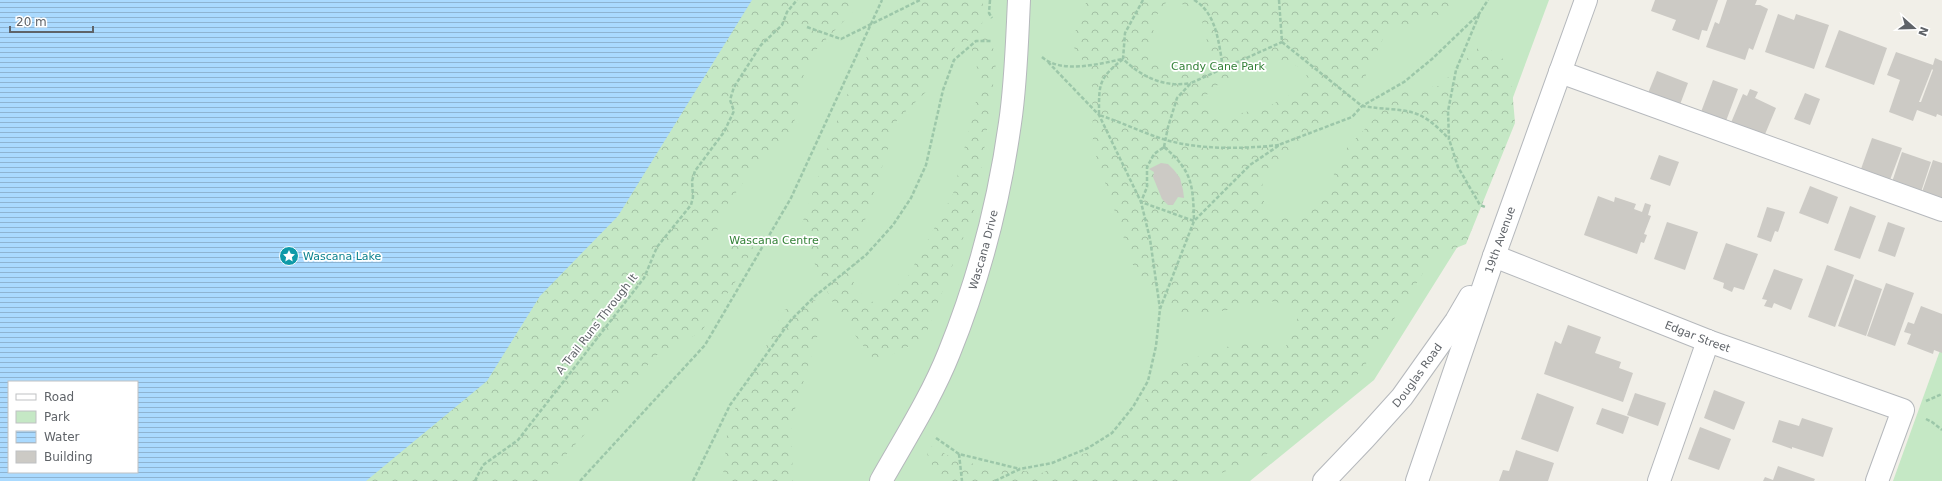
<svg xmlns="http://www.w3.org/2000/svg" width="1942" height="481" font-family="'DejaVu Sans',sans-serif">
<defs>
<pattern id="forest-crowns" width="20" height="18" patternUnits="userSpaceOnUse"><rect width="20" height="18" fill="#c5e8c5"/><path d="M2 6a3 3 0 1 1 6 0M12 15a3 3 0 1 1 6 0" fill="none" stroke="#a3c0a4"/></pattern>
<pattern id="water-rules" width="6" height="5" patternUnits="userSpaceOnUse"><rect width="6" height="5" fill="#aadaff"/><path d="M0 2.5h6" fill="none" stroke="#8eb4d2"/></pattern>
</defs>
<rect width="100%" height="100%" fill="#f1efe8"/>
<!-- green -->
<g fill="#c5e8c5" fill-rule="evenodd">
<path d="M0 0H1549L1458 246 1374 380 1250 481H0ZM9 382H137V472H9Z"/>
<polygon points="1942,345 1942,481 1893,481"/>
</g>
<!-- forest -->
<g fill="url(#forest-crowns)" fill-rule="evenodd">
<polygon points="752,0 864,0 813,53 803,77 792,133 755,166 725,208 707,259 743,235 753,248 740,275 701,332 657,355 542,481 366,481 487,381 540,296 618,216"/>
<path d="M909 0H983L982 26 997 56 977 202 924 339 876 362 840 316 818 274 802 224 843 103 875 41 908 18ZM969 40 981 81 953 194 908 276 877 305 853 288 860 236 897 120 929 89 956 46Z"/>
<path d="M1087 0H1168L1156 16 1148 61 1178 77 1212 61 1200 13 1174 0H1460L1442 15 1387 30 1360 88 1334 117 1286 157 1262 180 1265 212 1302 218 1325 198 1342 153 1401 91 1439 86 1482 44 1510 64 1515 123 1466 244 1433 257 1362 370 1287 445 1217 475 1195 473 1185 481H940L928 457 925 443 951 457 984 467 1042 473 1126 434 1159 375 1208 352 1253 340 1284 351 1299 315 1275 301 1211 313H1177L1138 280 1093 147 1092 75 1071 43ZM1285 60 1303 69 1311 84 1271 105 1224 118 1202 108 1209 90 1244 70Z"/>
<polygon points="815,300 825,321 820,328 791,422 793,481 721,481 724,469 728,423 784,310"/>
</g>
<!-- water -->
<path fill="url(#water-rules)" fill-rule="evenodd" d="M0 0H752L618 216 540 296 487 381 366 481H0ZM9 382H137V472H9Z"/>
<!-- building -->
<g fill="#cccac5" fill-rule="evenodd">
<polygon points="1655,0 1718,0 1707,31 1702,30 1699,40 1672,30 1676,20 1651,11"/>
<polygon points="1727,0 1757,0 1755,5 1760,5 1768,9 1753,50 1749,48 1745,60 1706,47 1715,22 1719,24"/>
<polygon points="1778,14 1794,20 1796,14 1829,25 1814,69 1765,52"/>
<polygon points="1839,30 1887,48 1874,85 1825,67"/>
<path d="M1896 52 1933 65 1935 58 1942 61V116L1937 114 1936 117 1917 110 1913 121 1889 112 1900 80 1887 75ZM1932 69 1933 70 1921 102H1919Z"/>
<polygon points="1657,71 1688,83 1678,110 1646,98"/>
<polygon points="1713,80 1738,89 1726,121 1701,112"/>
<polygon points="1750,89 1758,92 1755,98 1776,108 1763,139 1730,125 1743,94 1747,96"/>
<polygon points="1805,93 1820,99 1810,125 1794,119"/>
<polygon points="1872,138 1902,148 1890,180 1861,169"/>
<polygon points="1902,152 1931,162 1921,192 1892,182"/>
<polygon points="1659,155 1679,162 1670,186 1650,179"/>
<polygon points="1933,160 1942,163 1942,199 1922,192"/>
<polygon points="1161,163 1168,164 1174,170 1180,178 1183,190 1184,198 1178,197 1173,205 1168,205 1162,199 1153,177 1154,172 1149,169"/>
<polygon points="1810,186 1838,197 1828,224 1799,213"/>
<polygon points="1598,196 1614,202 1615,197 1636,204 1634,209 1642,212 1645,203 1651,205 1648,215 1651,216 1644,234 1647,235 1644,243 1641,242 1637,254 1584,235"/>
<polygon points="1850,206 1876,216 1860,259 1834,250"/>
<polygon points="1767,207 1785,212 1778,232 1775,231 1771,242 1757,237"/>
<polygon points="1667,222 1698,232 1685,270 1654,259"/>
<polygon points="1888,222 1905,228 1895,257 1878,251"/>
<polygon points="1726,243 1758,254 1744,290 1734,287 1732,292 1723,288 1724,283 1713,279"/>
<polygon points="1827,265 1854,275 1835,327 1808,317"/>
<polygon points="1774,269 1803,279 1791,310 1774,303 1772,308 1764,306 1767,300 1762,299"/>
<polygon points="1855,279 1882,289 1866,336 1838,326"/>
<polygon points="1886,283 1914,293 1895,346 1867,336"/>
<polygon points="1921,306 1942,314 1942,353 1934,350 1933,354 1907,344 1911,334 1904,332 1908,322 1914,324"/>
<polygon points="1568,325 1601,337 1595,353 1621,362 1619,368 1633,373 1623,402 1544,374 1555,341 1561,344"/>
<polygon points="1714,390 1745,402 1734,430 1704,418"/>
<polygon points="1537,393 1574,407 1558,452 1521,439"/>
<polygon points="1635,393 1666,403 1658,426 1627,415"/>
<polygon points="1602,408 1629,417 1623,434 1596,424"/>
<polygon points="1802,418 1833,428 1823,457 1792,447 1792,449 1772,442 1779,420 1799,426"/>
<polygon points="1700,427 1731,439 1719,470 1688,459"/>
<polygon points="1516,450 1554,463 1548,481 1499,481 1503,470 1509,471"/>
<polygon points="1778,466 1815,479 1814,481 1763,481 1765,477 1773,480"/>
</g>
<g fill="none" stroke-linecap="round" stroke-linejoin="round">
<defs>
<g id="minor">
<polyline points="1560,72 1942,210"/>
<path id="s1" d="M1494 256 1708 341 1903 410 1877 481"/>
<path id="s2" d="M881 481C904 440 931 398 949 353 979 279 999 202 1010 123 1016 83 1017 41 1019 0"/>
<path id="s3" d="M1324 481 1365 438 1402 397 1456 321 1470 297"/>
<path id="s4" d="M1417 481 1494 256 1586 0"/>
<polyline points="1659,481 1708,341"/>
</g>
</defs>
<!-- minor casing -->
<use href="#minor" stroke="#b5b8bc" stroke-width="24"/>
<!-- path -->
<g stroke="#9cc7a9" stroke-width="2.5" stroke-dasharray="4 2" stroke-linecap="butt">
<polyline points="990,0 989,13 992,18"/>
<path d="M1143 0 1125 33 1123 59C1142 77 1164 88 1191 83"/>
<path d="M1194 0C1217 13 1219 45 1223 68"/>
<path d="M1279 0 1282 42 1362 106C1405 113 1416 103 1449 139"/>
<polyline points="1479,15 1456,70 1448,111 1449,139 1458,167 1480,205 1485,207"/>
<polyline points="807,27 841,39 920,0"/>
<path d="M1042 57C1061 74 1100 64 1122 59"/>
<path d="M1123 59C1098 79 1099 84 1099 115 1121 122 1143 133 1166 140 1202 150 1242 149 1279 145"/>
<polyline points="1048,62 1099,115 1141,202 1150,239 1160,309"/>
<path d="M1164 147C1193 171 1193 186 1194 221L1141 202 1147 187V167L1154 154Z"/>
<polyline points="1164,147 1168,127 1177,98 1191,83 1282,42"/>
<polyline points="1926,401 1942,394"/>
<polyline points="1926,419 1932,422 1942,430"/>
<polyline points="936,438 959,454 1020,469"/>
<polyline points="959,454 962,481"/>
<polyline points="475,481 483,465 518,440 644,278 657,247 691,205 693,197 692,181 695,171 724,132 734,111 730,100 734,87 761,45 782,25 787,12 797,0"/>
<polyline points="580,481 705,345 791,198 882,0"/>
<polyline points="693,481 730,405 791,320 815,296 866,255 893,225 911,198 926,165 943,90 954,60 976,41 992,41"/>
<polyline points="995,481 1020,469 1052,463 1088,448 1112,433 1133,407 1148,381 1156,346 1160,309 1194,221 1250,165 1281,144 1352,117 1362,106 1404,82 1432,59 1479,14 1488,0"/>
</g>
<!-- minor -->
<use href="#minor" stroke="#fff" stroke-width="22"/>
</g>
<!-- icons -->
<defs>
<symbol id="sight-disc" viewBox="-11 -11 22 22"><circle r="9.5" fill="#0f9aa8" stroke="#fff"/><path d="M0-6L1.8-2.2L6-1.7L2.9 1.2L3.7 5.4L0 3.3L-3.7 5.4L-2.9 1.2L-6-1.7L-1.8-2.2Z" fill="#fff"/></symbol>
</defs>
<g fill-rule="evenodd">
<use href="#sight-disc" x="278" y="245" width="22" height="22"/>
</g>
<g text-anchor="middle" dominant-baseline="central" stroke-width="3.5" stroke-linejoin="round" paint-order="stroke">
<!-- park labels -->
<g font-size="11" fill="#348238" stroke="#fff">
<text x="1218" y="66">Candy Cane Park</text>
<text x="774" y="240">Wascana Centre</text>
</g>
<!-- street labels -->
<g font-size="11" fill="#5f6368" stroke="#fff">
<text stroke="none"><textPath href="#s4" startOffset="255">19th Avenue</textPath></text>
<text stroke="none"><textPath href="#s2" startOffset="254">Wascana Drive</textPath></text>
<text transform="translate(597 324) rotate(-52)">A Trail Runs Through It</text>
<text stroke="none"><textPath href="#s1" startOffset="219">Edgar Street</textPath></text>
<text stroke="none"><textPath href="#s3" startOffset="141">Douglas Road</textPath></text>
</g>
<!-- culture labels -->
<g font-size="11" fill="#0d838f" stroke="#fff" text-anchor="start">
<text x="303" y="256">Wascana Lake</text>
</g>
</g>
<!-- legend -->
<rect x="8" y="381" width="130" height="92" fill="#ffffff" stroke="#bfc1c3"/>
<rect x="16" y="394" width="20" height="6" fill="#ffffff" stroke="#bfc1c3"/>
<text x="44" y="401" font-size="12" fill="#5f6368">Road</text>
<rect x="16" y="411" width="20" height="12" fill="#c5e8c5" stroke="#bfc1c3"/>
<text x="44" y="421" font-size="12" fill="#5f6368">Park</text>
<rect x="16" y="431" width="20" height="12" fill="url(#water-rules)" stroke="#bfc1c3"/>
<text x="44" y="441" font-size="12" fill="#5f6368">Water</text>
<rect x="16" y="451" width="20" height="12" fill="#cccac5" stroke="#bfc1c3"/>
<text x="44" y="461" font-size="12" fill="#5f6368">Building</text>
<!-- north arrow -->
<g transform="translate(1914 28) rotate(110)" stroke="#ffffff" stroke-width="3" paint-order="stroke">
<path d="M0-3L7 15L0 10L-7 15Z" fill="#5f6368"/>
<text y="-6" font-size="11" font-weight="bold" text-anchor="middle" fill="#5f6368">N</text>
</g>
<!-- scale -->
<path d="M10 26v6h83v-6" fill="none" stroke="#5f6368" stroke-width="2"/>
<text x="16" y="26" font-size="12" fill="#5f6368" stroke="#ffffff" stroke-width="3" paint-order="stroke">20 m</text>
</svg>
